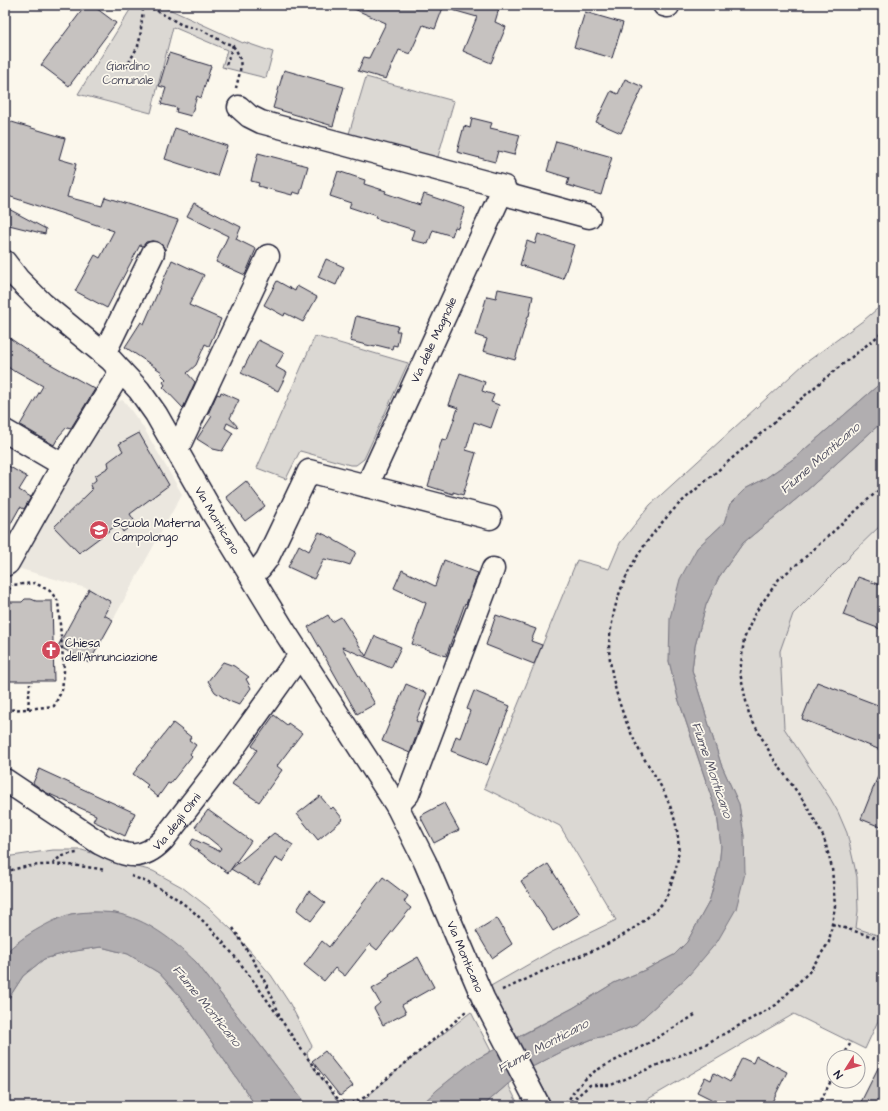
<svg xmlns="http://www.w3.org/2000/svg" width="888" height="1111" font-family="'Architects Daughter',sans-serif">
<rect width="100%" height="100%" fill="#fbf7ec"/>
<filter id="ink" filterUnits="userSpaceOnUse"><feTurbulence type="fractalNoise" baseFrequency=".025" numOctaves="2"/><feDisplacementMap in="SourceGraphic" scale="8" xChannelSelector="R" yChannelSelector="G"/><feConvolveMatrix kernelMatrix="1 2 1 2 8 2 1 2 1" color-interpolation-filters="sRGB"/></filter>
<g filter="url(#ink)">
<!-- built -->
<g fill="#ebe7df">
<polygon points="122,400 125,402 143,427 182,494 113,620 104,615 111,602 89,589 14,567 70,472 111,409 116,402"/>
<polygon points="883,523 883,937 856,928 858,911 857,877 847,833 838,812 830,798 784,728 780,651 793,614 849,558 850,555"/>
</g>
<!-- green -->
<g fill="#dbd8d3" stroke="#7e7d87">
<polygon points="133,5 160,5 243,43 244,42 273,52 266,78 222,67 227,50 173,27 151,113 78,94"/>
<polygon points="366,77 454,101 437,160 348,137"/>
<polygon points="883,304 883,381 796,457 766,478 745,489 730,504 724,523 697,548 669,661 678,698 717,814 721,846 719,867 709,902 687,942 674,955 645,970 614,983 573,1008 517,1037 489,987 550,952 616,920 560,826 484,788 577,560 609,569 620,543 650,505 804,364 864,320"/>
<polygon points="315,336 408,363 364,459 356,465 350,465 300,451 286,479 257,468"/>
<polygon points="883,421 883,523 850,555 849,558 793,614 780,651 784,728 830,798 838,812 847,833 857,877 858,911 856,928 883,937 883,1010 865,1049 794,1014 636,1106 553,1106 532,1067 563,1051 595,1038 611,1035 634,1026 689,975 744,836 739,805 721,764 692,670 695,646 706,605 719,577 743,543 805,492"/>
<polygon points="53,850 82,850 126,864 153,871 182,887 209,908 233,931 271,975 290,1004 312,1046 307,1053 309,1061 340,1104 346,1106 307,1106 196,962 137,920 115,913 93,912 71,914 45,926 25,937 5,954 5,857"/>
<polygon points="101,947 128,954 159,973 179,995 256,1106 5,1106 5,1004 23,976 44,959 69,952"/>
<path d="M471 1012 491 1051C465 1066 442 1086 420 1106H354L360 1103 407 1062Z"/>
<polygon points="508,1084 519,1106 483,1106"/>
</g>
<!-- water -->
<g fill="#b1aeb0" stroke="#787681">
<polygon points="883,381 883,421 805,492 743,543 719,577 706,605 695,646 692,670 721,764 739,804 744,836 745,873 736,909 717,942 689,975 634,1026 611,1035 595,1038 563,1051 532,1067 508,1084 483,1106 420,1106 437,1090 473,1061 573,1008 614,983 645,970 674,955 687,942 709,902 719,867 721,846 717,814 678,698 669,661 670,618 680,579 697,548 724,523 730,504 745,489 766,478 796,457"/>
<path d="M93 912C100 912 107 912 115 913 147 919 173 940 196 962L307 1106H256L179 995 159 973 128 954 101 947 69 952 44 959 23 976 5 1004V954C17 939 53 919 71 914 78 913 86 912 93 912Z"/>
</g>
<!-- building -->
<g fill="#c6c2c0" stroke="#22223b">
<polygon points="86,5 92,5 116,23 69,86 41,65"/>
<polygon points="345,5 444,5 435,29 423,25 410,54 399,50 386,79 358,71 364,57 369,58 386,23"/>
<polygon points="450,5 500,5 495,22 506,27 491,63 463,51 477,17 449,9"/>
<polygon points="585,12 623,23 612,58 574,47"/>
<polygon points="169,53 211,66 201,98 197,96 191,116 176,112 177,108 161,104 166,88 159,86"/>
<polygon points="284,70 344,87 333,126 273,108"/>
<polygon points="625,79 643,87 621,133 596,122 611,91 618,94"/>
<polygon points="472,118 492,123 490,128 520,135 514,155 498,151 495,162 457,152 464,126 470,128"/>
<polygon points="5,120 65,138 59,159 76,164 67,197 102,206 105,197 178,220 165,251 163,246 158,242 152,241 146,242 143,246 140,245 107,308 75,291 95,255 100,258 114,231 108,229 109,229 5,195"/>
<polygon points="175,128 227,146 217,176 165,159"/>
<polygon points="556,141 612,157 601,195 567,185 569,178 547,171"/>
<polygon points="258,153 308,166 300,194 293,192 292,195 258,186 259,183 251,181"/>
<polygon points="338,171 365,180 364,184 386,191 385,193 420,205 424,194 465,208 458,228 455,227 452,236 433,230 428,244 411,240 414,230 375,218 376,216 349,207 351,203 330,196"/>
<polygon points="194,203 241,227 236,239 256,249 245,275 216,262 228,236 187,216"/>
<polygon points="5,207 46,229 45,234 5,224"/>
<polygon points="538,234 574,245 563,279 520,265 527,241 535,244"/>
<polygon points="326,259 344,267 336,285 318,277"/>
<polygon points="172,260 204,275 189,305 221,319 209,346 205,344 196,365 187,373 195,382 183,408 163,387 165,385 163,382 166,379 161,374 162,372 125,347 141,322 144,324"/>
<polygon points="277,281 295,291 297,286 317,297 303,322 285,313 284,316 264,305"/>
<polygon points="498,289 533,296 529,316 528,316 515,360 483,351 487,339 475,335 487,296 496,298"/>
<polygon points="356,316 398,326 396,331 400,331 397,346 393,345 392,349 376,345 375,347 350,341"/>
<polygon points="5,335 36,356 95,389 71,428 67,427 59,436 54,445 20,425 43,386 16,371 15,372 5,365"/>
<polygon points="258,340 284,353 276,367 287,373 278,391 241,373"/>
<polygon points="460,373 485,382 482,391 494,395 491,402 499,405 491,428 474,422 466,450 476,453 463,495 453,492 453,494 428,486 442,439 447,440 458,408 449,405"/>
<polygon points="221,392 239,400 230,418 238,427 237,428 227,423 225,428 233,433 222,451 213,449 197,439 212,416 208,414 217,394 220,395"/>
<polygon points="139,433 169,485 130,514 135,522 123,532 118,524 79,553 54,527 92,490 90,485 96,480 95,476 109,467 108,462 123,451 119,444"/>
<polygon points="5,464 27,477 19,490 31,497 24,509 20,507 5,534"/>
<polygon points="246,481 265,506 245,521 226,497"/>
<polygon points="319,532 334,539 334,540 356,552 350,565 344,563 324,559 314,579 288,567 299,545 309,551"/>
<polygon points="444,560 478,573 466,604 465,603 446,656 412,644 426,603 394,588 402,570 435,586"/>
<polygon points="858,577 883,586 883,630 843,615"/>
<polygon points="89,589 111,602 104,615 113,620 89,663 58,646"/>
<polygon points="25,599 31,599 36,601 52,601 54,681 7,681 7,602 22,602"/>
<polygon points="328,615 332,622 341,617 366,656 375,636 401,647 391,668 342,647 375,704 357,714 308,627"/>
<polygon points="496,615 536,629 531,641 542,645 534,664 486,645"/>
<polygon points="223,662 234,666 249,677 246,679 251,688 239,705 229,701 215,692 208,681"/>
<polygon points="817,682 883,707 883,751 802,719"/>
<polygon points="406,684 427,693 416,721 421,723 410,753 382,741"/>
<polygon points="474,691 510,706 487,765 451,751 456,736 460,738 470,711 467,709"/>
<polygon points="274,715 287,725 288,723 302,733 277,766 282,770 259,802 232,784 257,750 252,746"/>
<polygon points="173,723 191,737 189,740 196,745 190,754 192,756 170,784 168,783 158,797 146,787 148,785 133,774"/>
<polygon points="882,766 883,766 883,828 861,819"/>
<polygon points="39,769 135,813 125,836 93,821 96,815 45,792 33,783"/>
<polygon points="320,796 331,809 333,807 343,819 318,840 297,814"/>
<polygon points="444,803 459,830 434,843 420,816"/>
<polygon points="208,810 251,841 231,869 274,833 293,845 282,862 275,858 258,885 231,869 228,873 190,845 193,839 219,851 221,848 195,827"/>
<polygon points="548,864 580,914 553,931 521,881"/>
<polygon points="383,877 408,896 404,902 411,908 377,950 370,944 345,976 335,968 324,981 304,965 322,941 329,947"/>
<polygon points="309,891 325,903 311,921 297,910"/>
<polygon points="497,918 512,944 492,958 476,931"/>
<polygon points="418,957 434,987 402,1005 406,1013 383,1025 374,1008 380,1003 372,989 384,982 383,981 390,976 389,974"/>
<polygon points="325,1051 353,1086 340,1096 312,1061"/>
<polygon points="756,1056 787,1072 770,1106 725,1106 697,1092 705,1077 711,1080 714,1073 730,1082 742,1058 753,1063"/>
<polygon points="883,1058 883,1106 859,1106"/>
</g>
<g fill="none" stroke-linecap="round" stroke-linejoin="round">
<defs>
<g id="minor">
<polyline points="664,5 668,6"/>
<polyline points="239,107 249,116 261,122 504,187 367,486"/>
<polyline points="501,193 589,217"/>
<path id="s1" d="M5 262 18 279 43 304 111 360 121 371 139 390 156 414 212 512 285 632 397 806 425 862 483 998 539 1106"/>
<polyline points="104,354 153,253"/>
<polyline points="5,431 63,465 8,563 5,565"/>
<polyline points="177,450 268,256"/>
<polyline points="63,465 121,371"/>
<polyline points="251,575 260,568 267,559 309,471 490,518"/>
<path id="s2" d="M5 780 101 844C126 857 142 862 163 840L230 753 300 655"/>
<polyline points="397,806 408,794 493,569"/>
</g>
</defs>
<!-- minor casing -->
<use href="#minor" stroke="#22223b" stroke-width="25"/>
<!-- path -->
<g stroke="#22223b" stroke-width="2.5" stroke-dasharray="3 3" stroke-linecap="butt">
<path d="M233 46C245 61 240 71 236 88"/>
<polyline points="126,68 138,46 140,38 143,9 145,7 152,8 182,25 202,30 225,43 233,45 225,68"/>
<polyline points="5,595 12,585"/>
<polyline points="28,709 30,684"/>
<polyline points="5,710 28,709 54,706 62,690 64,671 58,601 50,591 35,583 12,585"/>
<path d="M53 864C58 856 68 854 77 853"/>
<path d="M5 872C37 861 73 864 105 870"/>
<path d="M131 876C151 883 169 892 185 905 191 909 196 914 201 919 234 951 260 990 286 1027 302 1051 319 1074 336 1097 347 1107 352 1104 365 1097L451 1025 467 1010"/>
<polyline points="832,924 883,940"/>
<path d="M233 928C251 956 269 985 280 1017"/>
<path d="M502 990C518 984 534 975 550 968 584 954 621 942 649 916 654 912 660 907 664 901 669 893 671 883 674 875 686 839 672 804 654 774 648 764 641 755 636 744 622 715 611 682 609 649 609 636 612 624 614 612 624 569 649 535 679 504L823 380 883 332"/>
<polyline points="843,1057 850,1044"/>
<polyline points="566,1104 573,1093 583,1081 595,1071 645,1045 695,1015"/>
<polyline points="566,1106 590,1085 611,1085 702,1046 776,1005 809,972 829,942 835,906 832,868 824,838 807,806 773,758 749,715 740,673 744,639 755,613 779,579 802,560 883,486"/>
<polyline points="818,1106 834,1075"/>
</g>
<!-- minor -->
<use href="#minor" stroke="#fbf7ec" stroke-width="22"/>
</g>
</g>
<!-- icons -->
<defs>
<symbol id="school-disc" viewBox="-11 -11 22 22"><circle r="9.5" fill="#d1495b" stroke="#fbf7ec"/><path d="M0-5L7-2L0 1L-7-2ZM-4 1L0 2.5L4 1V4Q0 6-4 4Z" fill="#fff"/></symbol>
<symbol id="church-disc" viewBox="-11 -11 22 22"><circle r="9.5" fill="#d1495b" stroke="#fbf7ec"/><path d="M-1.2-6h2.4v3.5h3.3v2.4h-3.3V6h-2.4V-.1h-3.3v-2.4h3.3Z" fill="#fff"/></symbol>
</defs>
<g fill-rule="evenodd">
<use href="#school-disc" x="88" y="519" width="22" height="22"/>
<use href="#church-disc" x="40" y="639" width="22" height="22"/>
</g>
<g text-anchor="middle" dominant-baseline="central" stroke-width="3.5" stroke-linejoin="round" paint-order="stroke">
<!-- park labels -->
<g font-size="12" fill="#505061" stroke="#fbf7ec">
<text x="128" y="66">Giardino<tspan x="128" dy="14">Comunale</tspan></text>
</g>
<!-- street labels -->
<g font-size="12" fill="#22223b" stroke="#fbf7ec">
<text transform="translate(434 340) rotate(-65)">Via delle Magnolie</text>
<text stroke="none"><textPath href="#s1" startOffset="338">Via Monticano</textPath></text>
<text stroke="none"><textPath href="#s2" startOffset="207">Via degli Olmi</textPath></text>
<text stroke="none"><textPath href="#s1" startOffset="841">Via Monticano</textPath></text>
</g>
<!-- poi labels -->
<g font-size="12" fill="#22223b" stroke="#fbf7ec" text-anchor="start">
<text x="113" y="523">Scuola Materna<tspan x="113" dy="14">Campolongo</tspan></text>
<text x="65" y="643">Chiesa<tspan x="65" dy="14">dell'Annunciazione</tspan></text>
</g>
<!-- water labels -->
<g font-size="13" font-style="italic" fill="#545364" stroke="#fbf7ec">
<text transform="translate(820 458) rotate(-41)">Fiume Monticano</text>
<text transform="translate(712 770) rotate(71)">Fiume Monticano</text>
<text transform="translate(207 1006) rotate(51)">Fiume Monticano</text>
<text transform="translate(543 1046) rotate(-28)">Fiume Monticano</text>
</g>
</g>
<!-- margin -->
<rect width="888" height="1111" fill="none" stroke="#fbf7ec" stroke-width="20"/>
<rect x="10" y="10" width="868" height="1091" fill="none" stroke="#22223b" stroke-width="1.5" filter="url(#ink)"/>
<!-- north arrow -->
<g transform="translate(846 1069) rotate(233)"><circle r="19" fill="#fbf7ec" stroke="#a4a2a5"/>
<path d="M0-3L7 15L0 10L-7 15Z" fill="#d1495b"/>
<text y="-6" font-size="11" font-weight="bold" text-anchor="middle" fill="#22223b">N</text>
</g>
</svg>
